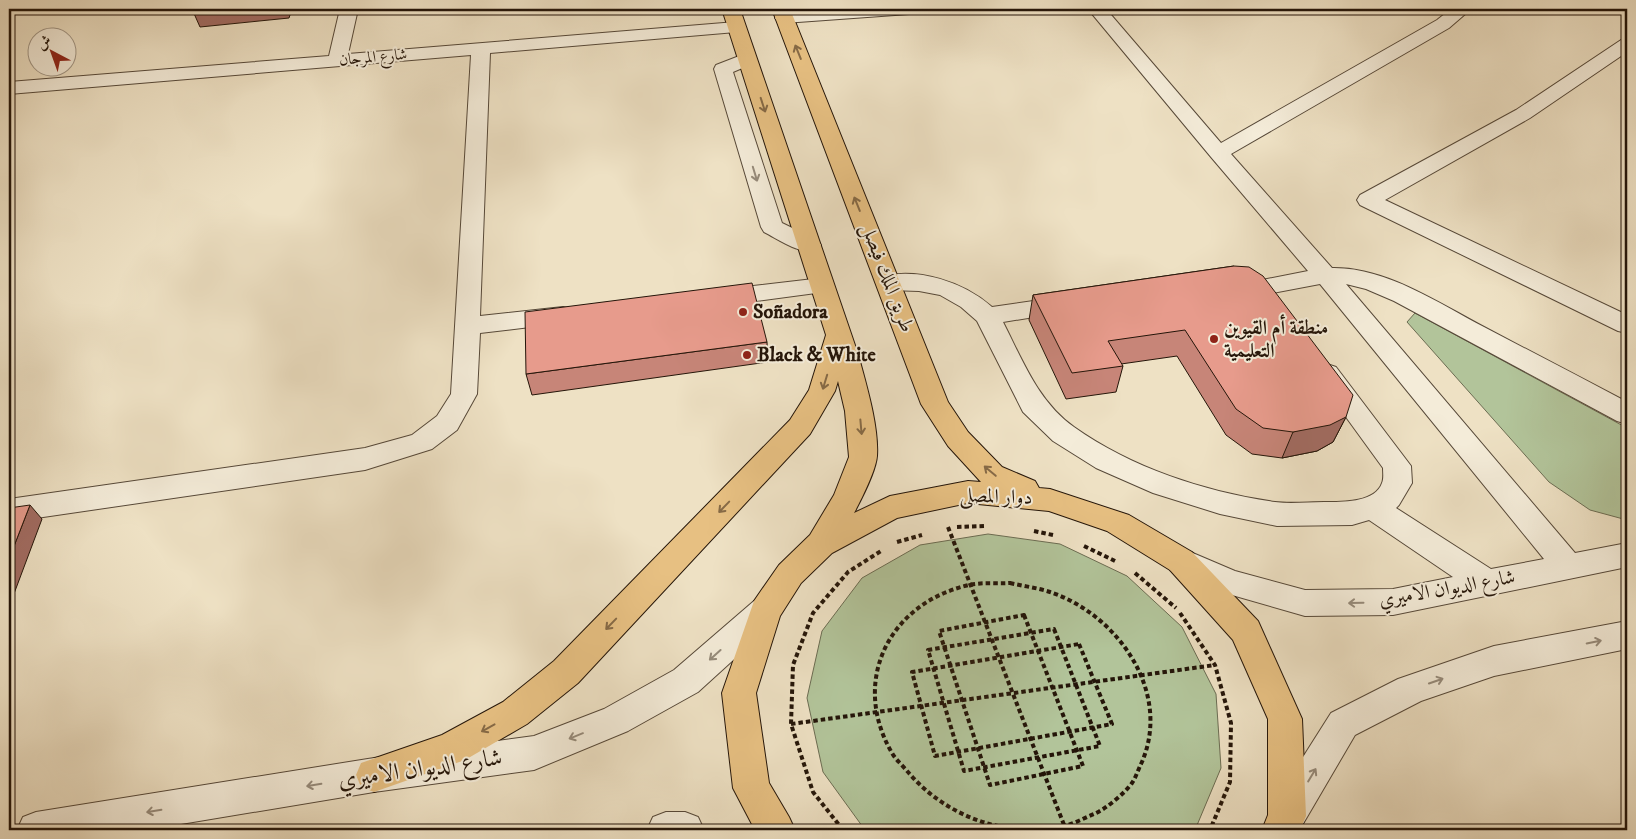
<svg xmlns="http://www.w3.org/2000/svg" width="1636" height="839" font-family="'IM FELL DW Pica',Amiri,serif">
<rect width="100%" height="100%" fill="#eee1c4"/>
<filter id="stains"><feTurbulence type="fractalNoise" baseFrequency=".004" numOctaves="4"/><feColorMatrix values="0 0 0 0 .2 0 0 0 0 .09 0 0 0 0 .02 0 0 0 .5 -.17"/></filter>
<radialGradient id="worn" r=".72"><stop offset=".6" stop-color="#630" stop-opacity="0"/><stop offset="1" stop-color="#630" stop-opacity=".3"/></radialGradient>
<!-- green -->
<g fill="#b2c49a" stroke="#6b6c52">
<polygon points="1415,313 1627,428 1627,520 1590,510 1549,482 1407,322"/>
<polygon points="988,534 1060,544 1127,576 1182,627 1216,694 1221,768 1195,830 865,830 823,772 807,698 822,631 862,578 920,545"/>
</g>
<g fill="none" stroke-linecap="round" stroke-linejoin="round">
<defs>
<g id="minor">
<polygon points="340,9 358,9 348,54 736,22 742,23 745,27 742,31 736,32 490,53 480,316 563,307 572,309 575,315 572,321 563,323 480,333 477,394 457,430 432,449 365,470 9,522 9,499 365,448 412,435 437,416 451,394 471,55 9,94 9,82 329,56"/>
<polygon points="839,9 918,9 915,13 909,14 784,23 778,22 775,18 778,14 784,13"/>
<path d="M1088 9H1106L1221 143 1437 20 1451 9H1471L1449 28 1231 154 1332 268C1386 267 1438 303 1484 327 1532 352 1580 377 1627 402V424L1617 421 1394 301 1366 289 1346 284 1575 553 1627 543V567L1393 615 1305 616 1218 591 1170 570 1166 561 1170 552 1181 548 1235 571 1305 590 1393 589 1453 577 1369 520 1352 525 1277 526 1220 514 1153 493 1096 468 1053 441 1023 412 977 321 961 307 940 295 919 291 889 290 880 287 877 282 880 277C918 267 964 282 992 307L1068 296 1077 298 1080 304 1077 310 1003 322C1022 359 1038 402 1074 427 1132 468 1205 492 1275 502 1291 504 1308 502 1324 502 1341 502 1375 503 1382 483 1384 479 1383 472 1383 468L1314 373 1318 367 1327 364 1336 367 1411 466 1412 483 1399 505 1396 508 1491 569 1544 559 1320 284 1256 296 1247 293 1244 288 1247 283 1308 271 1211 157Z"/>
<polygon points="1627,39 1627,52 1530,118 1385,200 1627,315 1627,333 1618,331 1360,205 1357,200 1360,195 1516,110 1621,40"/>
<path d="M747 53 754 55 756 59 754 63 733 72 782 223 817 240 821 245 817 250C799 255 780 240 764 232L761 227 714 69 716 65Z"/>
<polygon points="822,278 831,281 834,286 831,291 718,306 709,304 706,298 709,292 718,290"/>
<polygon points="765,597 776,601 781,611 776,621 698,692 628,731 534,770 374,792 145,830 17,830 23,817 36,812 374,758 534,736 604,709 674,670 754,601"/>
<polygon points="1627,621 1627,649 1494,676 1421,701 1355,735 1300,829 1274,829 1268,816 1274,803 1331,713 1398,679 1494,646"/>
<polygon points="666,812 685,812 698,817 704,830 647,830 653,817"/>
</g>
<path id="major" d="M722 9H740L858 354C866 384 879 426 877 456 876 470 861 500 854 513L890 496 968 481 981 482 948 446 921 404 772 9H790L948 402 968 432 1002 467 1035 481 1039 488 1050 489 1129 515 1192 552 1258 621 1302 719 1306 816 1300 830H1262L1268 815V719L1233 640 1170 570 1107 531 1049 511 968 503 897 518 832 553 801 583 780 616 756 693 769 783 789 817 795 830H755L733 788 722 693 754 601 779 565 810 535 834 495 849 457 845 411 838 381 835 391 810 434 578 683 527 724 465 760 374 792 361 787 356 775 361 763 442 735 503 702 554 661 790 420 809 390 826 335Z"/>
</defs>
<!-- minor casing -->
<use href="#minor" stroke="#564838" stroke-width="2"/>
<!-- major casing -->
<use href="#major" stroke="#241509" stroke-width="2"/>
<!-- path -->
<g stroke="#241509" stroke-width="4" stroke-dasharray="4.5 3" stroke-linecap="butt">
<polyline points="948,527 1066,830"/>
<polyline points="957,527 984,526"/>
<polyline points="1034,531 1053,535"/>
<polyline points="897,542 922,535"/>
<polyline points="1084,546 1115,561"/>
<polyline points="1135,573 1176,608"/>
<path d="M1010 583C1023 586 1038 588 1050 592 1119 615 1173 694 1141 764 1138 770 1136 777 1132 783 1125 793 1106 809 1094 814 1084 818 1074 824 1063 826 1006 839 945 816 908 772 903 766 896 760 892 753 850 681 889 603 969 585 982 582 997 584 1010 583Z"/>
<polyline points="1180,613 1215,665 1231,723 1230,782 1210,830"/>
<polygon points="1024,615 1083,766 990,785 939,631"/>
<polygon points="1054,629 1100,746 964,771 928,650"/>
<polygon points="1079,644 1112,724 935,756 912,672"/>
<polyline points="791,724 1215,665"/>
<polyline points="843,830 813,792 791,724 793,665 813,613 848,572 881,551"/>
</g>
<!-- minor -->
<use href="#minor" fill="#f4ecd9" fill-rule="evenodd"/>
<!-- major -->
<use href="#major" fill="#e7c082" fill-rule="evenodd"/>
</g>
<!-- wall -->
<g fill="#c78578" stroke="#241509">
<polygon points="401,9 435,9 402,12"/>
<polygon points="1234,266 1346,417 1333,442 1317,451 1282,458 1252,454 1226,435 1177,356 1121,364 1123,366 1116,392 1066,399 1029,320 1033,295"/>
<polygon points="767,342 768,362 532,395 526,374"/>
</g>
<!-- shaded-wall -->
<g fill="#a26c62" stroke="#241509">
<polygon points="192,9 292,9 289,18 200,27"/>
<polygon points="1346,417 1333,442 1317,451 1282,458 1293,432"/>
<polygon points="30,505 42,519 9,607 9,559"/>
</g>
<!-- building -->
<g fill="#e79b8c" stroke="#241509">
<polygon points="1234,266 1249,267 1263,276 1353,395 1346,417 1330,425 1293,432 1263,428 1236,409 1185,330 1108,341 1123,366 1072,373 1033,295"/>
<polygon points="752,283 767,342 526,374 525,312"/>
<polygon points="30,505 9,559 9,508"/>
</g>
<!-- one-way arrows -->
<defs><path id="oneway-shaft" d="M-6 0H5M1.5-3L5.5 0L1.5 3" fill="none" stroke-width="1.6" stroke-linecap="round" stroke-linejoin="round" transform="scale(1.25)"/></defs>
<g stroke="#866a46">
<use href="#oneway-shaft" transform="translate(798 52) rotate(-112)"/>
<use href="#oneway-shaft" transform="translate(763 105) rotate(72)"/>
<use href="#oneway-shaft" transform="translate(857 204) rotate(-112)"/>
<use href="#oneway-shaft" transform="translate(825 382) rotate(107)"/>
<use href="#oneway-shaft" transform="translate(861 427) rotate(85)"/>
<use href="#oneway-shaft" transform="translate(990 471) rotate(-140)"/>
<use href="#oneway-shaft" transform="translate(724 507) rotate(134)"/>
<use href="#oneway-shaft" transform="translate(611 624) rotate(134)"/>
<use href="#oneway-shaft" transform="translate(488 728) rotate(151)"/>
</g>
<g stroke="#968b7b">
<use href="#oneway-shaft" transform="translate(755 174) rotate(73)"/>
<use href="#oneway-shaft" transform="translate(1356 603) rotate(179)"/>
<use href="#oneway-shaft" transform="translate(1594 642) rotate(-11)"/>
<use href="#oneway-shaft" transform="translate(715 655) rotate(138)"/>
<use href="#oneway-shaft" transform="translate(1436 681) rotate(-19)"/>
<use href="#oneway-shaft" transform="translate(576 736) rotate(158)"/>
<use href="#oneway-shaft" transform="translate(1312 775) rotate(-59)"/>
<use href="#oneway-shaft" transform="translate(314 785) rotate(171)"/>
<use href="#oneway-shaft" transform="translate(154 811) rotate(171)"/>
</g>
<!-- markers -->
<g fill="#8f2418" stroke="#f4ecd9" stroke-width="2">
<circle cx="743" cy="312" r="5"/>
<circle cx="1214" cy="339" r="5"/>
<circle cx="747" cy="355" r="5"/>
</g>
<g text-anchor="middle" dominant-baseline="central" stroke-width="4" stroke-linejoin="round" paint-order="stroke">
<!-- far-street labels -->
<g font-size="16" fill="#241509" stroke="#f4ecd9">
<text transform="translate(373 57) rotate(-5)">شارع المرجان</text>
</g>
<!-- street labels -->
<g font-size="20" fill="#241509" stroke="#f4ecd9">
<text transform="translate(887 278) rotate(69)">طريق الملك فيصل</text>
<text transform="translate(996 497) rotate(2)">دوار المصلى</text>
<text transform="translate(1447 589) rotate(-10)">شارع الديوان الاميري</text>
</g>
<!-- poi labels -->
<g font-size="20" font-weight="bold" fill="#241509" stroke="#f4ecd9" text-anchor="start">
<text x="753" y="312">Soñadora</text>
<text x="1224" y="328">منطقة أم القيوين<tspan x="1224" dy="23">التعليمية</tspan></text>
<text x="757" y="355">Black &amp; White</text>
</g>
<!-- near-street labels -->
<g font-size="24" fill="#241509" stroke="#f4ecd9">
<text transform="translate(420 769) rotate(-8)">شارع الديوان الاميري</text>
</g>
</g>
<!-- margin -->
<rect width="1636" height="839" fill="none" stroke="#eee1c4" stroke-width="30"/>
<rect x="10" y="10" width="1616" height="819" fill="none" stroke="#241509" stroke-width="2.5"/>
<rect x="15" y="15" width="1606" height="809" fill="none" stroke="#241509"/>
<!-- north arrow -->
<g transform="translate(52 52) rotate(319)"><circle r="24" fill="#f4ecd9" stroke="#a19686"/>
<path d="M0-4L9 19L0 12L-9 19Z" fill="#8f2418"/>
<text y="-8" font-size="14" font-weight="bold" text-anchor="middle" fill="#241509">ش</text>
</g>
<rect width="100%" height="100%" filter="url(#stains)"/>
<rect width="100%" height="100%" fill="url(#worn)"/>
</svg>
